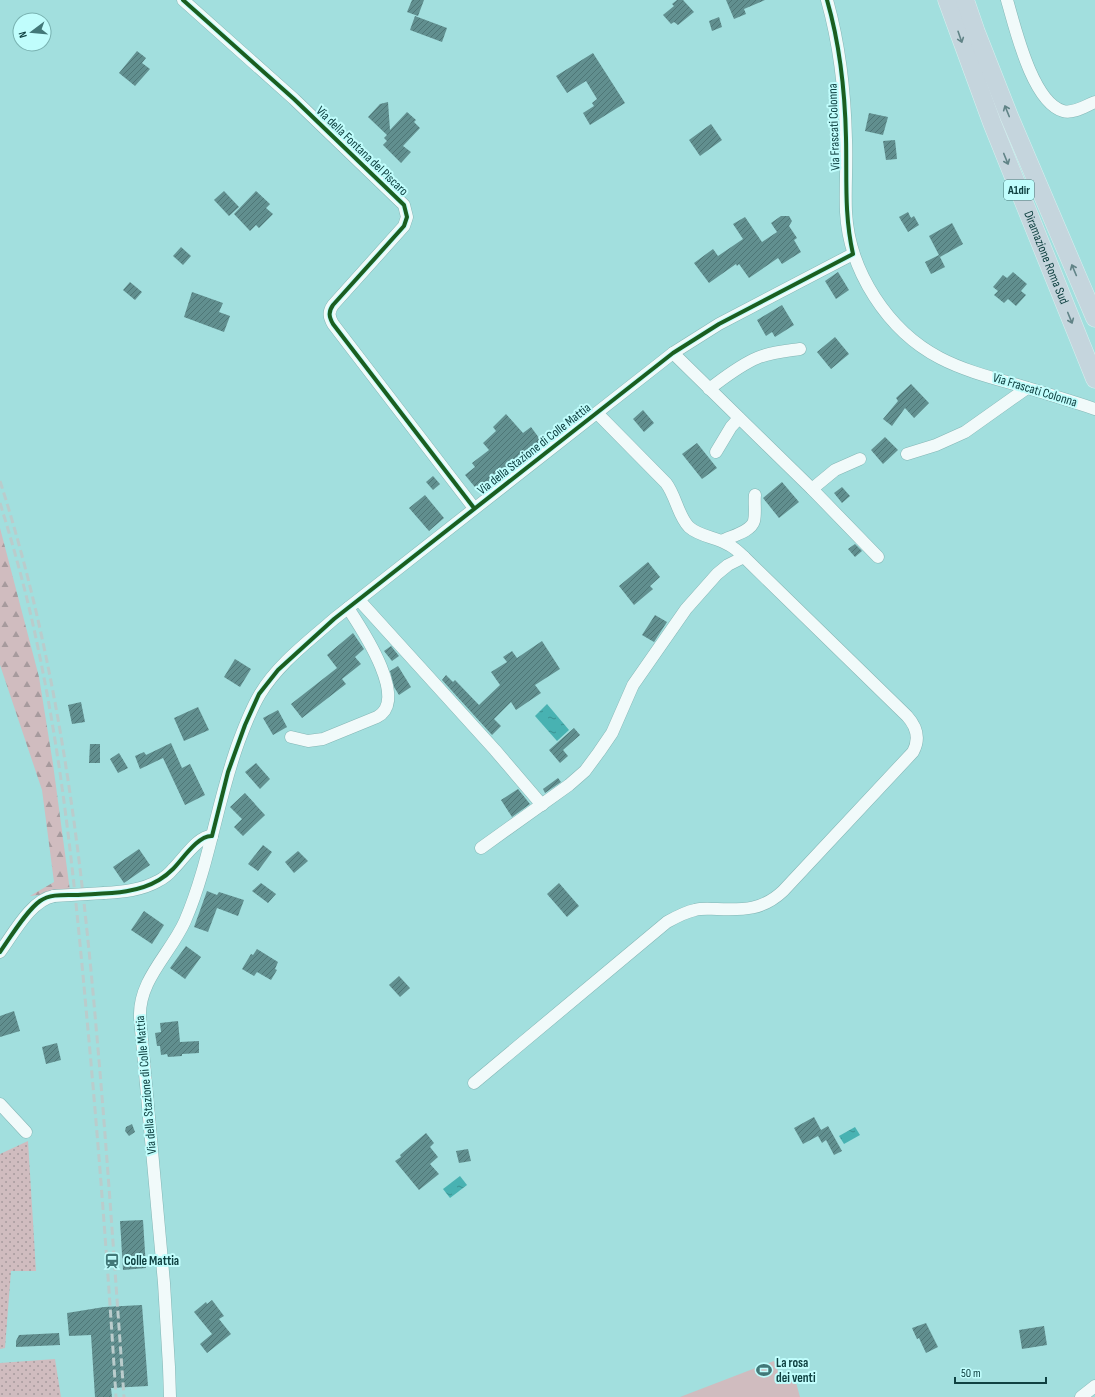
<svg xmlns="http://www.w3.org/2000/svg" width="1095" height="1397" font-family="'Sofia Sans Condensed',sans-serif">
<defs>
<pattern id="grass-dots" width="8" height="8" patternUnits="userSpaceOnUse"><rect width="8" height="8" fill="#d0bcbf"/><path d="M2 2h.1M6 6h.1" fill="none" stroke="#a79a9d" stroke-width="1.8" stroke-linecap="round"/></pattern>
<pattern id="forest-firs" width="22" height="20" patternUnits="userSpaceOnUse"><rect width="22" height="20" fill="#d0bcbf"/><path d="M5 1l3.5 6h-7zM16 11l3.5 6h-7z" fill="#a79a9d"/></pattern>
<pattern id="water-ripples" width="26" height="14" patternUnits="userSpaceOnUse"><rect width="26" height="14" fill="#48b2b2"/><path d="M2 4q2-2 4 0t4 0M15 11q2-2 4 0t4 0" fill="none" stroke="#3a9292"/></pattern>
<pattern id="building-hatch" width="6" height="6" patternUnits="userSpaceOnUse"><rect width="6" height="6" fill="#618f8f"/><path d="M-1 1l2-2M0 6l6-6M5 7l2-2" fill="none" stroke="#4e7676"/></pattern>
</defs>
<rect width="100%" height="100%" fill="#a2dfde"/>
<!-- grass -->
<g fill="url(#grass-dots)">
<polygon points="28,1141 36,1271 11,1271 5,1348 0,1349 0,1154"/>
<polygon points="55,1359 61,1397 0,1397 0,1363"/>
</g>
<!-- forest -->
<polygon fill="url(#forest-firs)" points="0,528 39,677 53,764 70,891 30,896 54,882 42,790 0,665"/>
<!-- garden -->
<polygon fill="#d0bcbf" points="774,1361 782,1382 795,1379 800,1397 680,1397"/>
<!-- water -->
<g fill="url(#water-ripples)">
<polygon points="547,704 569,730 557,741 535,716"/>
<polygon points="855,1127 860,1135 844,1144 839,1136"/>
<polygon points="460,1176 467,1185 450,1198 443,1189"/>
</g>
<!-- building -->
<g fill="url(#building-hatch)">
<polygon points="412,0 424,0 418,16 407,12"/>
<polygon points="677,0 683,0 694,12 678,25 674,22 671,24 663,15 674,6 672,4"/>
<polygon points="726,0 765,0 744,9 746,14 734,19"/>
<polygon points="415,16 447,28 442,42 410,30"/>
<polygon points="719,17 722,27 712,31 709,21"/>
<polygon points="137,51 146,58 142,63 150,69 135,86 119,73"/>
<polygon points="593,53 625,103 590,125 583,113 594,106 592,103 597,99 586,81 567,93 556,76"/>
<polygon points="388,102 390,130 407,112 416,120 414,122 420,128 403,146 411,152 401,163 383,145 387,141 384,138 387,135 368,117 380,104"/>
<polygon points="869,113 888,117 883,135 865,131"/>
<polygon points="711,124 722,140 700,156 689,140"/>
<polygon points="895,140 897,159 886,160 883,141"/>
<polygon points="224,191 239,207 229,216 214,200"/>
<polygon points="256,191 270,204 266,208 273,214 259,228 256,225 250,231 234,214"/>
<polygon points="908,212 911,218 914,216 919,225 908,232 899,217"/>
<polygon points="781,216 789,216 792,221 789,226 797,238 794,240 801,252 782,264 778,258 749,278 739,264 737,266 736,264 709,283 694,263 713,249 718,256 743,239 733,224 745,217 762,242 777,232 771,223"/>
<polygon points="952,223 963,244 940,257 929,236"/>
<polygon points="181,247 191,256 183,265 173,256"/>
<polygon points="939,255 945,267 931,274 925,262"/>
<polygon points="838,272 849,290 836,299 825,281"/>
<polygon points="1013,272 1027,284 1021,291 1026,295 1016,306 1008,299 1004,303 994,295 998,291 993,287 1003,275 1007,278"/>
<polygon points="130,282 142,292 135,300 123,290"/>
<polygon points="192,292 223,303 219,312 230,316 224,332 184,317"/>
<polygon points="782,305 794,325 775,337 772,332 766,336 757,320"/>
<polygon points="835,337 849,354 831,369 817,352"/>
<polygon points="911,384 929,403 914,418 905,408 892,426 883,419 898,401 896,398"/>
<polygon points="643,410 654,423 644,432 633,419"/>
<polygon points="506,414 523,433 531,427 542,442 526,454 525,453 509,469 508,468 479,492 465,475 475,467 472,463 489,450 483,443 496,431 493,427"/>
<polygon points="885,437 898,450 883,464 871,450"/>
<polygon points="697,443 717,468 702,479 682,454"/>
<polygon points="433,476 440,484 433,490 426,482"/>
<polygon points="782,482 799,502 779,518 763,498"/>
<polygon points="842,487 850,496 842,503 834,493"/>
<polygon points="425,495 444,518 429,531 409,508"/>
<polygon points="855,544 862,551 855,557 848,549"/>
<polygon points="648,562 660,577 650,586 653,589 634,605 619,586"/>
<polygon points="655,615 667,622 654,642 642,635"/>
<polygon points="353,633 364,649 355,657 361,664 342,679 346,684 302,718 291,704 337,668 327,655"/>
<polygon points="542,641 560,669 535,685 541,693 516,710 511,702 494,719 501,726 492,735 442,680 446,675 453,682 455,680 479,705 500,685 491,672 507,662 503,657 512,651 517,658"/>
<polygon points="391,646 399,656 392,661 384,651"/>
<polygon points="235,659 251,669 240,687 224,677"/>
<polygon points="398,666 411,687 399,695 394,687 390,671"/>
<polygon points="81,702 85,722 72,724 68,705"/>
<polygon points="198,707 209,730 184,741 174,718"/>
<polygon points="278,710 287,727 273,735 263,718"/>
<polygon points="574,728 580,735 563,750 568,756 560,763 549,750"/>
<polygon points="171,743 182,768 190,764 205,795 185,805 163,758 140,769 135,756 144,752 146,755"/>
<polygon points="90,744 100,744 100,763 89,763"/>
<polygon points="119,753 128,768 118,773 110,759"/>
<polygon points="256,763 270,779 260,789 245,772"/>
<polygon points="558,778 561,782 545,793 543,789"/>
<polygon points="518,789 530,804 512,817 501,800"/>
<polygon points="245,793 265,815 243,836 234,827 242,819 230,807"/>
<polygon points="263,845 272,852 258,871 248,864"/>
<polygon points="139,849 150,865 124,883 113,867"/>
<polygon points="298,851 308,861 294,873 285,862"/>
<polygon points="261,883 276,894 268,903 252,891"/>
<polygon points="559,883 579,906 567,917 547,894"/>
<polygon points="207,891 217,895 219,892 244,900 238,916 217,908 208,932 194,927"/>
<polygon points="144,911 164,925 152,944 131,930"/>
<polygon points="186,946 201,957 185,979 170,968"/>
<polygon points="257,949 278,962 275,969 277,970 271,980 257,972 254,976 242,969 251,954 253,955"/>
<polygon points="399,976 410,988 400,997 389,985"/>
<polygon points="14,1011 20,1031 0,1037 0,1016"/>
<polygon points="178,1021 180,1042 199,1041 199,1053 182,1054 182,1056 168,1057 167,1054 161,1055 160,1046 157,1046 155,1033 161,1032 160,1023"/>
<polygon points="57,1043 61,1060 46,1064 42,1047"/>
<polygon points="814,1117 821,1130 828,1126 842,1151 834,1155 826,1140 822,1143 818,1136 803,1144 794,1128"/>
<polygon points="132,1124 135,1132 129,1136 125,1131 126,1127"/>
<polygon points="426,1133 434,1143 430,1147 438,1157 430,1164 439,1174 419,1190 395,1161 401,1157 400,1155"/>
<polygon points="468,1149 471,1161 459,1163 456,1151"/>
<polygon points="143,1220 146,1268 123,1270 120,1221"/>
<polygon points="212,1300 224,1316 219,1319 231,1334 207,1353 200,1344 212,1334 194,1312 206,1302 207,1304"/>
<polygon points="142,1305 148,1386 111,1388 112,1397 95,1397 91,1335 69,1336 67,1313 104,1307"/>
<polygon points="926,1323 938,1347 926,1353 919,1338 917,1339 912,1328"/>
<polygon points="1044,1326 1047,1345 1022,1349 1019,1330"/>
<polygon points="59,1333 60,1345 16,1347 16,1341 19,1335"/>
</g>
<g fill="none" stroke-linecap="round" stroke-linejoin="round">
<defs>
<g id="minor">
<path d="M183 0 294 99 404 205 407 217 404 226 333 305C328 312 329 317 333 324L474 508"/>
<path d="M827 0C840 46 845 93 846 140 847 164 845 188 846 212 849 271 888 331 940 358 963 370 989 377 1014 384 1041 392 1068 400 1095 409"/>
<path d="M1007 0C1015 27 1032 102 1063 111 1073 114 1085 106 1095 102"/>
<polyline points="673,353 812,489 878,557"/>
<path d="M709 389C724 378 740 365 757 358 771 352 786 351 800 349"/>
<polyline points="716,452 731,427 739,418"/>
<polyline points="907,454 936,445 965,432 1027,388"/>
<polyline points="812,489 835,470 860,459"/>
<path d="M722 541C731 536 751 532 754 521 756 513 754 503 755 495"/>
<polyline points="359,600 495,750 542,805"/>
<path d="M291 737 308 741 323 739 377 717C410 700 361 628 348 608"/>
<path d="M481 848 569 785 585 771 599 752 612 733 633 685 686 609 717 574 728 565 744 557C739 552 735 548 729 545 717 537 700 537 689 527 678 516 676 496 666 483L597 413"/>
<path d="M104 893C123 892 142 890 158 881 164 878 169 874 173 869 182 861 198 835 212 836"/>
<path d="M0 952C14 933 31 900 54 896"/>
<path d="M474 1083 667 922C676 917 685 912 695 910 702 908 710 909 717 909 744 910 763 910 783 891L913 752C920 739 917 727 907 716L744 557"/>
<polyline points="0,1104 26,1132"/>
<path d="M170 1397 169 1367 164 1283 140 1018C138 980 171 953 185 921 210 863 217 800 239 741 245 725 251 709 260 694 278 664 308 642 334 619L673 353 719 324 853 254"/>
<polyline points="1081,1397 1095,1386"/>
</g>
<g id="highway">
<path id="s1" d="M947 0 992 123 1095 379"/>
<polyline points="965,0 976,32 1009,116 1095,318"/>
</g>
</defs>
<!-- minor casing -->
<use href="#minor" stroke="#84b6b5" stroke-width="13"/>
<!-- highway casing -->
<use href="#highway" stroke="#d5f1f0" stroke-width="19"/>
<!-- minor -->
<use href="#minor" stroke="#f1fafa" stroke-width="12"/>
<!-- highway -->
<use href="#highway" stroke="#c5d5dd" stroke-width="18"/>
<!-- rail -->
<g stroke="#bacccc" stroke-width="3" stroke-dasharray="8 4" stroke-linecap="butt">
<path d="M0 481C57 658 80 841 96 1026 107 1149 115 1273 124 1397"/>
<path d="M0 503C15 551 28 599 38 648 63 766 75 887 86 1008 98 1137 108 1267 116 1397"/>
</g>
<defs>
<polyline id="minor-bridge" points="54,896 104,893"/>
</defs>
<!-- minor-bridge casing -->
<use href="#minor-bridge" stroke="#84b6b5" stroke-width="13" stroke-linecap="butt"/>
<!-- minor-bridge -->
<use href="#minor-bridge" stroke="#f1fafa" stroke-width="12"/>
<defs>
<g id="cycleway">
<path d="M183 0 294 99 404 205 407 217 404 226 333 305C328 312 329 317 333 324L474 508"/>
<path d="M0 952C10 938 26 911 40 901 50 894 63 895 75 895 103 893 134 895 159 880 164 877 169 873 173 869 182 860 198 835 212 836L228 772 245 725 259 694 278 670 334 619 673 353 719 324 853 254C844 214 847 178 846 138 845 91 840 45 827 0"/>
</g>
</defs>
<!-- cycleway casing -->
<use href="#cycleway" stroke="#c0fdfc" stroke-width="6"/>
<!-- cycleway -->
<use href="#cycleway" stroke="#1b5e20" stroke-width="4"/>
</g>
<!-- one-way arrows -->
<defs><path id="oneway-shaft" d="M-6 0H5M1.5-3L5.5 0L1.5 3" fill="none" stroke-width="1.6" stroke-linecap="round" stroke-linejoin="round"/></defs>
<g stroke="#618487">
<use href="#oneway-shaft" transform="translate(960 37) rotate(71)"/>
<use href="#oneway-shaft" transform="translate(1007 111) rotate(-112)"/>
<use href="#oneway-shaft" transform="translate(1006 159) rotate(68)"/>
<use href="#oneway-shaft" transform="translate(1074 270) rotate(-113)"/>
<use href="#oneway-shaft" transform="translate(1070 318) rotate(68)"/>
</g>
<!-- icons -->
<defs>
<symbol id="station-bare" viewBox="-9 -9 18 18"><path d="M-3-6H3Q5-6 5-4V2Q5 4 3 4L4.5 6H3L1.5 4h-3L-3 6H-4.5L-3 4Q-5 4-5 2V-4Q-5-6-3-6ZM-3.5-4v3h7v-3ZM-3.5 1v1.5H-2V1ZM2 1v1.5H3.5V1Z" fill="#427878" stroke="#c0fdfc" stroke-width="2.5" paint-order="stroke"/></symbol>
<symbol id="stadium-bare" viewBox="-9 -9 18 18"><path d="M0-5a6.5 5 0 1 0 0 10a6.5 5 0 1 0 0-10ZM-3.5-1.8h7v3.6h-7Z" fill="#427878" stroke="#c0fdfc" stroke-width="2.5" paint-order="stroke"/></symbol>
</defs>
<g fill-rule="evenodd">
<use href="#station-bare" x="101" y="1250" width="22" height="22"/>
<use href="#stadium-bare" x="753" y="1359" width="22" height="22"/>
</g>
<g text-anchor="middle" dominant-baseline="central" stroke-width="4" stroke-linejoin="round" paint-order="stroke">
<!-- shield labels -->
<rect fill="#c0fdfc" stroke="#447979" stroke-width="1" x="1004" y="180" width="30" height="20" rx="3"/>
<g font-size="12" font-weight="bold" fill="#0f4141">
<text x="1019" y="190">A1dir</text>
</g>
<!-- street labels -->
<g font-size="13" fill="#0f4141" stroke="#c0fdfc">
<text transform="translate(834 127) rotate(-92)">Via Frascati Colonna</text>
<text transform="translate(362 151) rotate(44)">Via della Fontana del Piscaro</text>
<text stroke="none"><textPath href="#s1" startOffset="276">Diramazione Roma Sud</textPath></text>
<text transform="translate(1035 390) rotate(17)">Via Frascati Colonna</text>
<text transform="translate(534 449) rotate(-38)">Via della Stazione di Colle Mattia</text>
<text transform="translate(146 1085) rotate(-95)">Via della Stazione di Colle Mattia</text>
</g>
<!-- poi labels -->
<g font-size="13" font-weight="bold" fill="#0f4141" stroke="#c0fdfc" text-anchor="start">
<text x="124" y="1261">Colle Mattia</text>
<text x="776" y="1363">La rosa<tspan x="776" dy="15">dei venti</tspan></text>
</g>
</g>
<!-- north arrow -->
<g transform="translate(32 32) rotate(254)"><circle r="19" fill="#c0fdfc" stroke="#79b2b1"/>
<path d="M0-3L7 15L0 10L-7 15Z" fill="#427878"/>
<text y="-6" font-size="11" font-weight="bold" text-anchor="middle" fill="#0f4141">N</text>
</g>
<!-- scale -->
<path d="M955 1377v6h91v-6" fill="none" stroke="#0f4141" stroke-width="2"/>
<text x="961" y="1377" font-size="12" fill="#0f4141" stroke="#c0fdfc" stroke-width="3" paint-order="stroke">50 m</text>
</svg>
